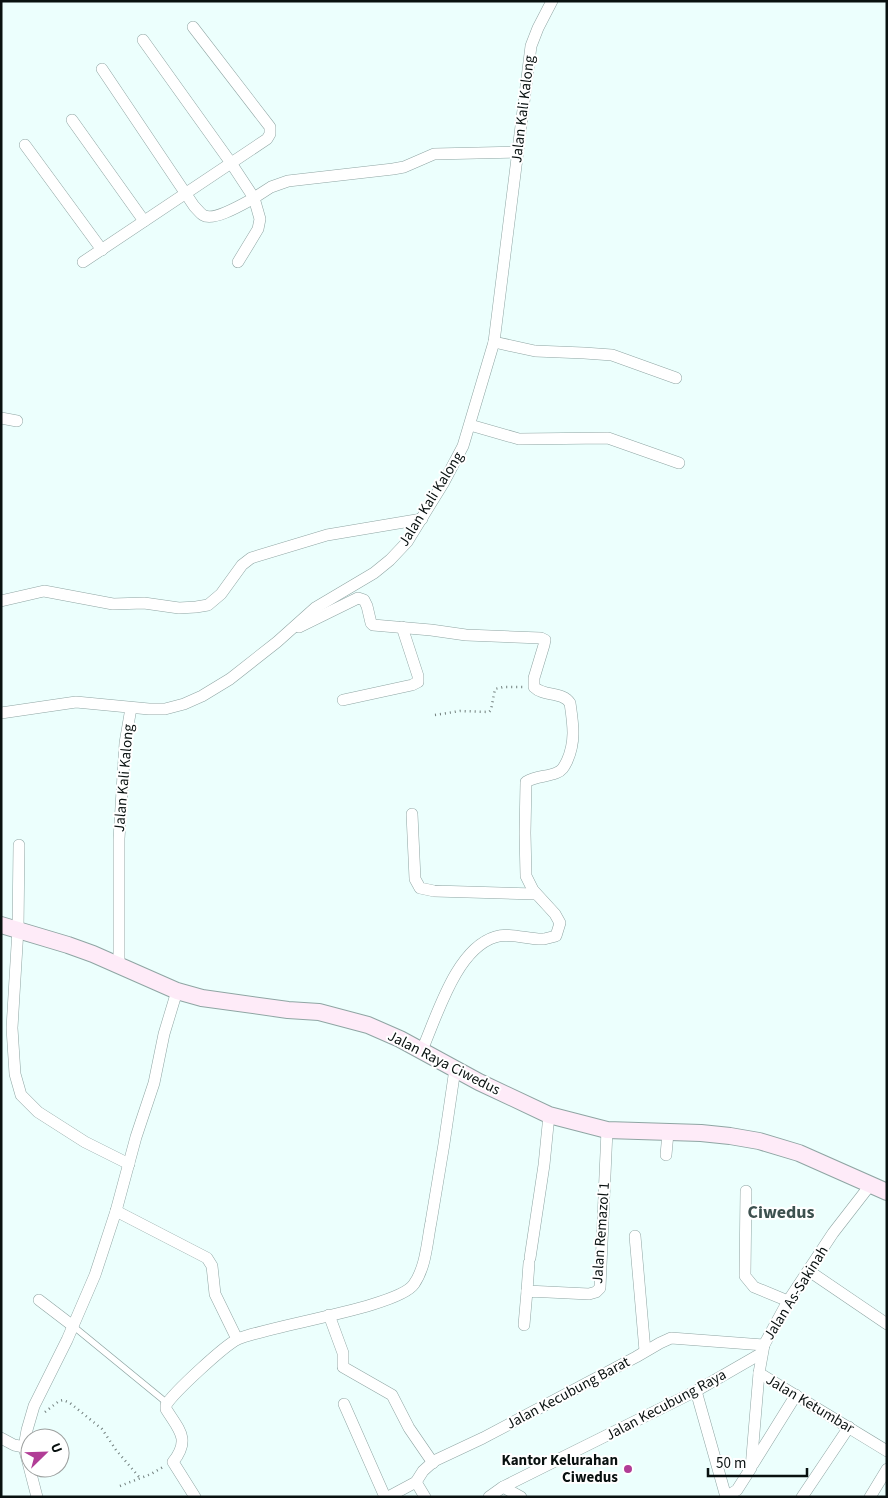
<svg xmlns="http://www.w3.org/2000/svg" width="888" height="1498" font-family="'Source Sans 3',sans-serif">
<rect width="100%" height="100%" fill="#ecfffd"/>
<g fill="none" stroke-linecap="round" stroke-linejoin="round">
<defs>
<polyline id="lane" points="73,1326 167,1403"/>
<g id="street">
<path d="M102 69 194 206C197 209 200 213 203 215 213 222 243 204 254 198L231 163 143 40"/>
<polyline points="72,120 144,221"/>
<polyline points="25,145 102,250"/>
<polyline points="83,262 267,139 270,134 270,127 193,27"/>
<polyline points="238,262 258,229 260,219 254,198 271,187 288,181 393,169 404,167 434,154 517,152"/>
<polyline points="494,342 535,351 584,353 612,355 676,378"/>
<polyline points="1,418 17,421"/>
<polyline points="470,425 519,439 608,438 679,463"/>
<polyline points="1,601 44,591 113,604 144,603 179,608 196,607 208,605 221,594 242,565 251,558 327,535 422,519"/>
<path d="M299 627 358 598 364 600 367 606 371 623 373 625 431 630 466 635 541 638 545 640 544 645 534 678V687C544 697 562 691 570 703 573 724 576 741 567 761 564 767 562 771 556 773 546 777 536 776 526 782L525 833 526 876 533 890 555 914 560 923 556 936C552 937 548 938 544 939 529 940 510 932 495 937 456 949 437 1016 422 1050"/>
<polyline points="343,700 412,685 418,682 418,676 402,627"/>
<polyline points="1,713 76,702 149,709 165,709 184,704 202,696 230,679 277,642 315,608 374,573 390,560 407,542 444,482 463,446 494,342 531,46 538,28 552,1"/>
<polyline points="412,814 415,879 420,888 434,891 536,894"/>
<polyline points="19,845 18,929 12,1028 15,1074 21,1095 38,1112 85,1142 129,1164"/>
<polyline points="119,966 119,839 125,743 131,708"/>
<polyline points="666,1155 668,1133"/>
<polyline points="746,1191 745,1276 754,1287 788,1301"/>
<polyline points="116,1211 207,1258 212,1266 215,1294 237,1339"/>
<polyline points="635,1236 645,1351"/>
<polyline points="530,1258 544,1165 549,1115"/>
<polyline points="809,1271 887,1324"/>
<polyline points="527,1291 529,1263"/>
<polyline points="39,1300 73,1326"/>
<polyline points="329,1315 343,1353 343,1367 392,1395 409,1428 433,1463"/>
<polyline points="524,1325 527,1291 589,1294 596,1292 600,1288 607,1130"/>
<polyline points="759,1373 887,1451"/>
<polyline points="696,1391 726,1497"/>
<polyline points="344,1404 385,1497"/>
<polyline points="1,1438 14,1445 24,1447"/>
<polyline points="753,1464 796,1395"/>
<polyline points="416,1482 425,1497"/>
<polyline points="503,1487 521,1497"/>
<polyline points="37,1497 24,1447 27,1430 34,1406 67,1340 95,1275 116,1211 136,1137 154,1083 164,1034 177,991"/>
<path d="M195 1497 173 1462C191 1439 179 1430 166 1409V1405C174 1392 225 1345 238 1339 271 1325 399 1307 414 1284 426 1267 427 1242 431 1222 440 1171 448 1120 455 1069"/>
<polyline points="388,1497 416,1482 423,1471 434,1461 483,1438 636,1357 660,1343 671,1338 764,1345"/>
<polyline points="489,1497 503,1487 696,1391 762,1353"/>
<polyline points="726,1497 737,1490 751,1468 759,1373 764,1345 788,1301 833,1233 871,1184"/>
<polyline points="802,1497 849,1427"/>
<polyline points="870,1497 887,1469"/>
</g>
<polyline id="secondary" points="1,925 68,945 93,954 177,991 202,998 288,1010 319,1012 368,1025 400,1039 479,1082 549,1115 607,1130 701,1133 730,1136 759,1141 799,1153 887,1192"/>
</defs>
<!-- lane casing -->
<use href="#lane" stroke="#8fa5a3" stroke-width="7"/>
<!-- street casing -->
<use href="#street" stroke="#8fa5a3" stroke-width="12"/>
<!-- secondary casing -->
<use href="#secondary" stroke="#8fa5a3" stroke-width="18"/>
<!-- path -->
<g stroke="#717e7c" stroke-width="2.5" stroke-dasharray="1 4" stroke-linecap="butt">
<polyline points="435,715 460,711 489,712 491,710 495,689 503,687 523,687"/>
<polyline points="45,1412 59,1401 63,1400 70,1403 102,1429 116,1450 140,1478"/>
<polyline points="120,1486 151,1474 163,1467"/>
</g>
<!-- lane -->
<use href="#lane" stroke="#fff" stroke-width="5.5"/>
<!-- street -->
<use href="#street" stroke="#fff" stroke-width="11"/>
<!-- secondary -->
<use href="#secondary" stroke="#feebf8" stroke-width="16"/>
</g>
<!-- markers -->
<circle fill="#b13d96" stroke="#fff" stroke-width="2" cx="628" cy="1469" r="5"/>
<g text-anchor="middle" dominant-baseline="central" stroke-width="4" stroke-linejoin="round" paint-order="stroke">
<!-- street labels -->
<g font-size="15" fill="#091110" stroke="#fff">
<text transform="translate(523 109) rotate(-83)">Jalan Kali Kalong</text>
<text transform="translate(431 499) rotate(-58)">Jalan Kali Kalong</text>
<text transform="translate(124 778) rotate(-85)">Jalan Kali Kalong</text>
<text transform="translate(444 1063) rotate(27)">Jalan Raya Ciwedus</text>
<text transform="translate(601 1233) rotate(-86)">Jalan Remazol 1</text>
<text transform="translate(796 1293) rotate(-58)">Jalan As-Sakinah</text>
<text transform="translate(568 1393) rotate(-28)">Jalan Kecubung Barat</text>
<text transform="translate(810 1404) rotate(31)">Jalan Ketumbar</text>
<text transform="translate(666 1405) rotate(-28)">Jalan Kecubung Raya</text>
</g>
<!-- poi labels -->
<g font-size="15" font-weight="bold" fill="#091110" stroke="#fff" text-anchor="end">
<text x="618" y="1460">Kantor Kelurahan<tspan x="618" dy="17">Ciwedus</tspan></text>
</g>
<!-- quarter labels -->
<g font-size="18" font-weight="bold" fill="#3d514f" stroke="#fff">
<text x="781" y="1212">Ciwedus</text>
</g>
</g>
<!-- border -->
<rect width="888" height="1498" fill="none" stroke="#091110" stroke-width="5"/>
<!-- north arrow -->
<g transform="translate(45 1453) rotate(67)"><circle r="24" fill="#ffffff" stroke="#9da09f"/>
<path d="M0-4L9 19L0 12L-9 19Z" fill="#b13d96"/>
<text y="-8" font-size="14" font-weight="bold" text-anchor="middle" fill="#091110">U</text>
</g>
<!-- scale -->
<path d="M708 1468v8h99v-8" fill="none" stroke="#091110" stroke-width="2.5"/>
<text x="716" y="1468" font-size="15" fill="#091110" stroke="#ffffff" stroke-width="4" paint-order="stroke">50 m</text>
</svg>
